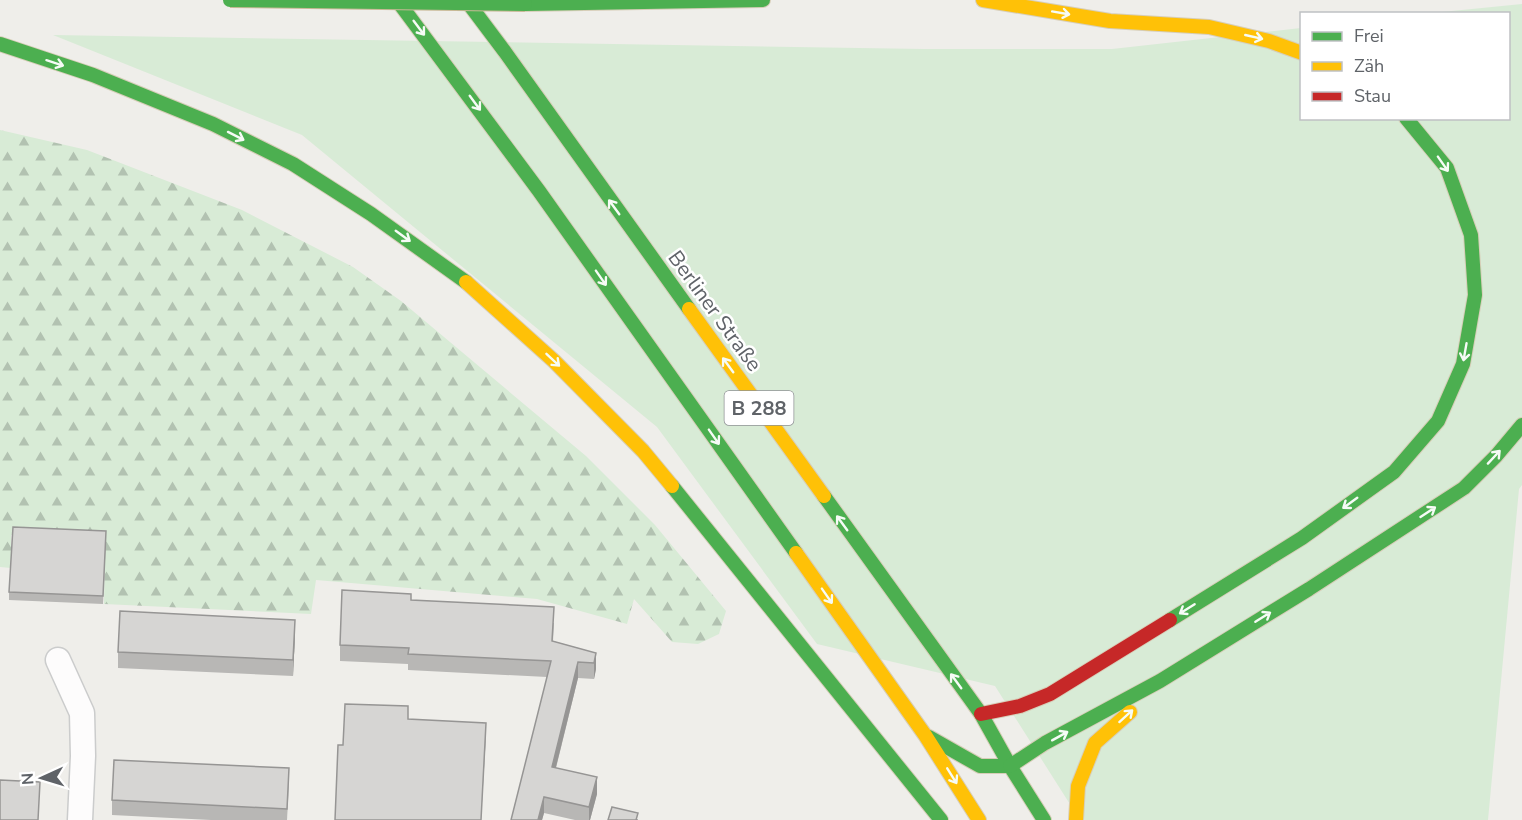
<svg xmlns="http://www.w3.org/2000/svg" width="1522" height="820" font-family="'Nunito Sans',sans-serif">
<defs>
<pattern id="forest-firs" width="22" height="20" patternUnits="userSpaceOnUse" patternTransform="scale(1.5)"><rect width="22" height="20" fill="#d8ebd6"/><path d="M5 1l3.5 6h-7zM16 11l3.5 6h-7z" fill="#b2c2b1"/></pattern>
</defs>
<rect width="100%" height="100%" fill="#efeeea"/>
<!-- grass -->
<polygon fill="#d8ebd6" points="1522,4 1522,485 1519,489 1488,820 1080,820 995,686 817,644 657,427 302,135 53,35 924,49 1112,49 1301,28 1302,118 1508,118 1508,14 1432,13"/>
<!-- forest -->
<polygon fill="url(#forest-firs)" points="0,130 87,150 242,210 353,267 401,301 586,456 655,525 726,611 719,634 698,644 672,642 634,599 627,624 537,599 316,580 311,614 104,604 105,540 11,535 11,568 0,567"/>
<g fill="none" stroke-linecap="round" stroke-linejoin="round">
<defs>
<polyline id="street" points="58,660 82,713 83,756 80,820"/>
<g id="fast">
<polyline points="397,0 539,191 796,553"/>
<polyline points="466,0 505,52 689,309"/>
<polyline points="525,4 763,0"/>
<polyline points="0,44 93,75 213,124 293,164 371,214 466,282"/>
<polyline points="672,486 941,820"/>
<polyline points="824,496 981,714 1010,766 1044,820"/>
<polyline points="1170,620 1302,538 1394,472 1438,421 1463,364 1475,295 1471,235 1447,168 1406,118"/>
<polyline points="929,737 980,766 1010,766"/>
<polyline points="1010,766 1045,743 1160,681 1309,589 1464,488 1496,456 1522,425"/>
</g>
<g id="slow">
<polyline points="983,0 1110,21 1209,27 1269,41 1302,53"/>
<polyline points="466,282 554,361 643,451 672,486"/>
<polyline points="689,309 824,496"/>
<polyline points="796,553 925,735 979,820"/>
<polyline points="1076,820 1078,786 1095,743 1130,712"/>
</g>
<polyline id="jam" points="981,714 1020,706 1050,694 1170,620"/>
</defs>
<!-- street casing -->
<use href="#street" stroke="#cbcccc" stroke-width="27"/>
<!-- fast casing -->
<use href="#fast" stroke="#d7ceb8" stroke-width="16"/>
<!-- slow casing -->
<use href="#slow" stroke="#d7ceb8" stroke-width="16"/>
<!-- jam casing -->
<use href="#jam" stroke="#d7ceb8" stroke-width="16"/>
<!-- street -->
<use href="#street" stroke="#fdfcfc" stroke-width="24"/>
<!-- fast -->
<use href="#fast" stroke="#4caf50" stroke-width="14"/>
<!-- slow -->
<use href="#slow" stroke="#ffc107" stroke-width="14"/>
<!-- jam -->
<use href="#jam" stroke="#c62828" stroke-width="14"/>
<defs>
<polyline id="fast-bridge" points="230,0 525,4"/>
</defs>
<!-- fast-bridge casing -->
<use href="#fast-bridge" stroke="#c8b996" stroke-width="16" stroke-linecap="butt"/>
<!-- fast-bridge -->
<use href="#fast-bridge" stroke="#4caf50" stroke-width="14"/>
</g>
<!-- wall -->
<g fill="#b8b7b5">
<polygon points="106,539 103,604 9,600 9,592"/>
<polygon points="411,600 554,623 553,641 596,653 596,669 594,679 578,678 556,768 597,794 590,820 575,820 544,813 542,820 511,820 547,677 408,670 408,664 340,661 340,645"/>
<polygon points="295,635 293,676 118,668 118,652"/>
<polygon points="289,783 287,820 211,820 112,815 112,800"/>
</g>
<!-- shaded-wall -->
<g fill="#969594">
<polygon points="295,620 295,635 293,676 293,660"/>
<polygon points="596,653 596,669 594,679 594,663"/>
<polygon points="578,662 578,678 552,783 552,767"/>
<polygon points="486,723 486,735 481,820"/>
<polygon points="597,777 597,794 590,820 589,820 589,807"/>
<polygon points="544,797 544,813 542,820 538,820"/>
</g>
<!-- building -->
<g fill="#d6d5d3" stroke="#969594" stroke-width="1.5">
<polygon points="13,527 106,531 103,596 9,592"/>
<polygon points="342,590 411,594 411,600 554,607 552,641 596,653 594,663 578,662 552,767 597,777 589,807 544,797 538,820 511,820 551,661 408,654 409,648 340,645"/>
<polygon points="120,611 295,620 293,660 118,652"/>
<polygon points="345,704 408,706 408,719 486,723 481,820 335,820 338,745 343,745"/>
<polygon points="114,760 289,768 287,809 112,800"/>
<polygon points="0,780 40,782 38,820 0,820"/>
<polygon points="612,807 638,813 636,820 638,820 608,820"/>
</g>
<!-- one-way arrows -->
<defs><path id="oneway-shaft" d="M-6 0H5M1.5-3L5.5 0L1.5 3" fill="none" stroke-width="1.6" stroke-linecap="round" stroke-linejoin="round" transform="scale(1.5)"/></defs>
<g stroke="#f6fbf6">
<use href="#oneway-shaft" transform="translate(1061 13) rotate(10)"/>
<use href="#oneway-shaft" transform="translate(419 28) rotate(53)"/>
<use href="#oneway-shaft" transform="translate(1254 37) rotate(13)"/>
<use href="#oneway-shaft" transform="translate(55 63) rotate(18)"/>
<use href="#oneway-shaft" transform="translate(475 103) rotate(54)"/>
<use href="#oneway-shaft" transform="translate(236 136) rotate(27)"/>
<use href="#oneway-shaft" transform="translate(1443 164) rotate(55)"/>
<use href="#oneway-shaft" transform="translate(614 207) rotate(-126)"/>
<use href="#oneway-shaft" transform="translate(403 236) rotate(36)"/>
<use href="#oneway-shaft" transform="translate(601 278) rotate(55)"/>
<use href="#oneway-shaft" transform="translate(1465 352) rotate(100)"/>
<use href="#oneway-shaft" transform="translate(553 360) rotate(43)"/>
<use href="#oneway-shaft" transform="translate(728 365) rotate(-126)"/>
<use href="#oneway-shaft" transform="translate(714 437) rotate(55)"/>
<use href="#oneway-shaft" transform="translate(1494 457) rotate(-47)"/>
<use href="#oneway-shaft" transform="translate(1350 503) rotate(144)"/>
<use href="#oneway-shaft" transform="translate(1428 512) rotate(-33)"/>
<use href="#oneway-shaft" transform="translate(842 523) rotate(-126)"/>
<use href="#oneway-shaft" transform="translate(827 596) rotate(55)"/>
<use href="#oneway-shaft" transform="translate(1187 609) rotate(148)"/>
<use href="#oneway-shaft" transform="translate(1263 617) rotate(-32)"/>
<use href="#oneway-shaft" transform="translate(956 681) rotate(-126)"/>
<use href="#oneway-shaft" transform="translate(1126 716) rotate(-42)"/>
<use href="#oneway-shaft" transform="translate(1060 736) rotate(-29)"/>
<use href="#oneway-shaft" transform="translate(952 776) rotate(58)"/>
</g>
<g text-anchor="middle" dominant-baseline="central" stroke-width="5" stroke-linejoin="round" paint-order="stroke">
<!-- shield labels -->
<rect fill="#fff" stroke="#8f9295" stroke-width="1.5" x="724.5" y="391" width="69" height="34" rx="4.5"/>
<g font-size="20" font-weight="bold" fill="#5f6368">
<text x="759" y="408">B 288</text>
</g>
<!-- street labels -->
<g font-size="21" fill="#5f6368" stroke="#fff">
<text transform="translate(715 311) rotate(54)">Berliner Straße</text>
</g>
</g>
<!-- legend -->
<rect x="1300" y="12" width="210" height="108" fill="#ffffff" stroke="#bfc1c3" stroke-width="1.5"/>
<rect x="1312" y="32" width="30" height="9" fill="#4caf50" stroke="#bfc1c3" stroke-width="1.5"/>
<text x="1354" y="42" font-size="18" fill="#5f6368">Frei</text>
<rect x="1312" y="62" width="30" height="9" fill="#ffc107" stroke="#bfc1c3" stroke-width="1.5"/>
<text x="1354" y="72" font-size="18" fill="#5f6368">Zäh</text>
<rect x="1312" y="92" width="30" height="9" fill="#c62828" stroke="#bfc1c3" stroke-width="1.5"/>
<text x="1354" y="102" font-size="18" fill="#5f6368">Stau</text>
<!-- north arrow -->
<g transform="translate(42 778) rotate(266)" stroke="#ffffff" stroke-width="4.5" paint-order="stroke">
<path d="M0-4.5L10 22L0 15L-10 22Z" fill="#5f6368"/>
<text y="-9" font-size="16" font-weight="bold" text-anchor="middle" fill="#5f6368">N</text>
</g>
</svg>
